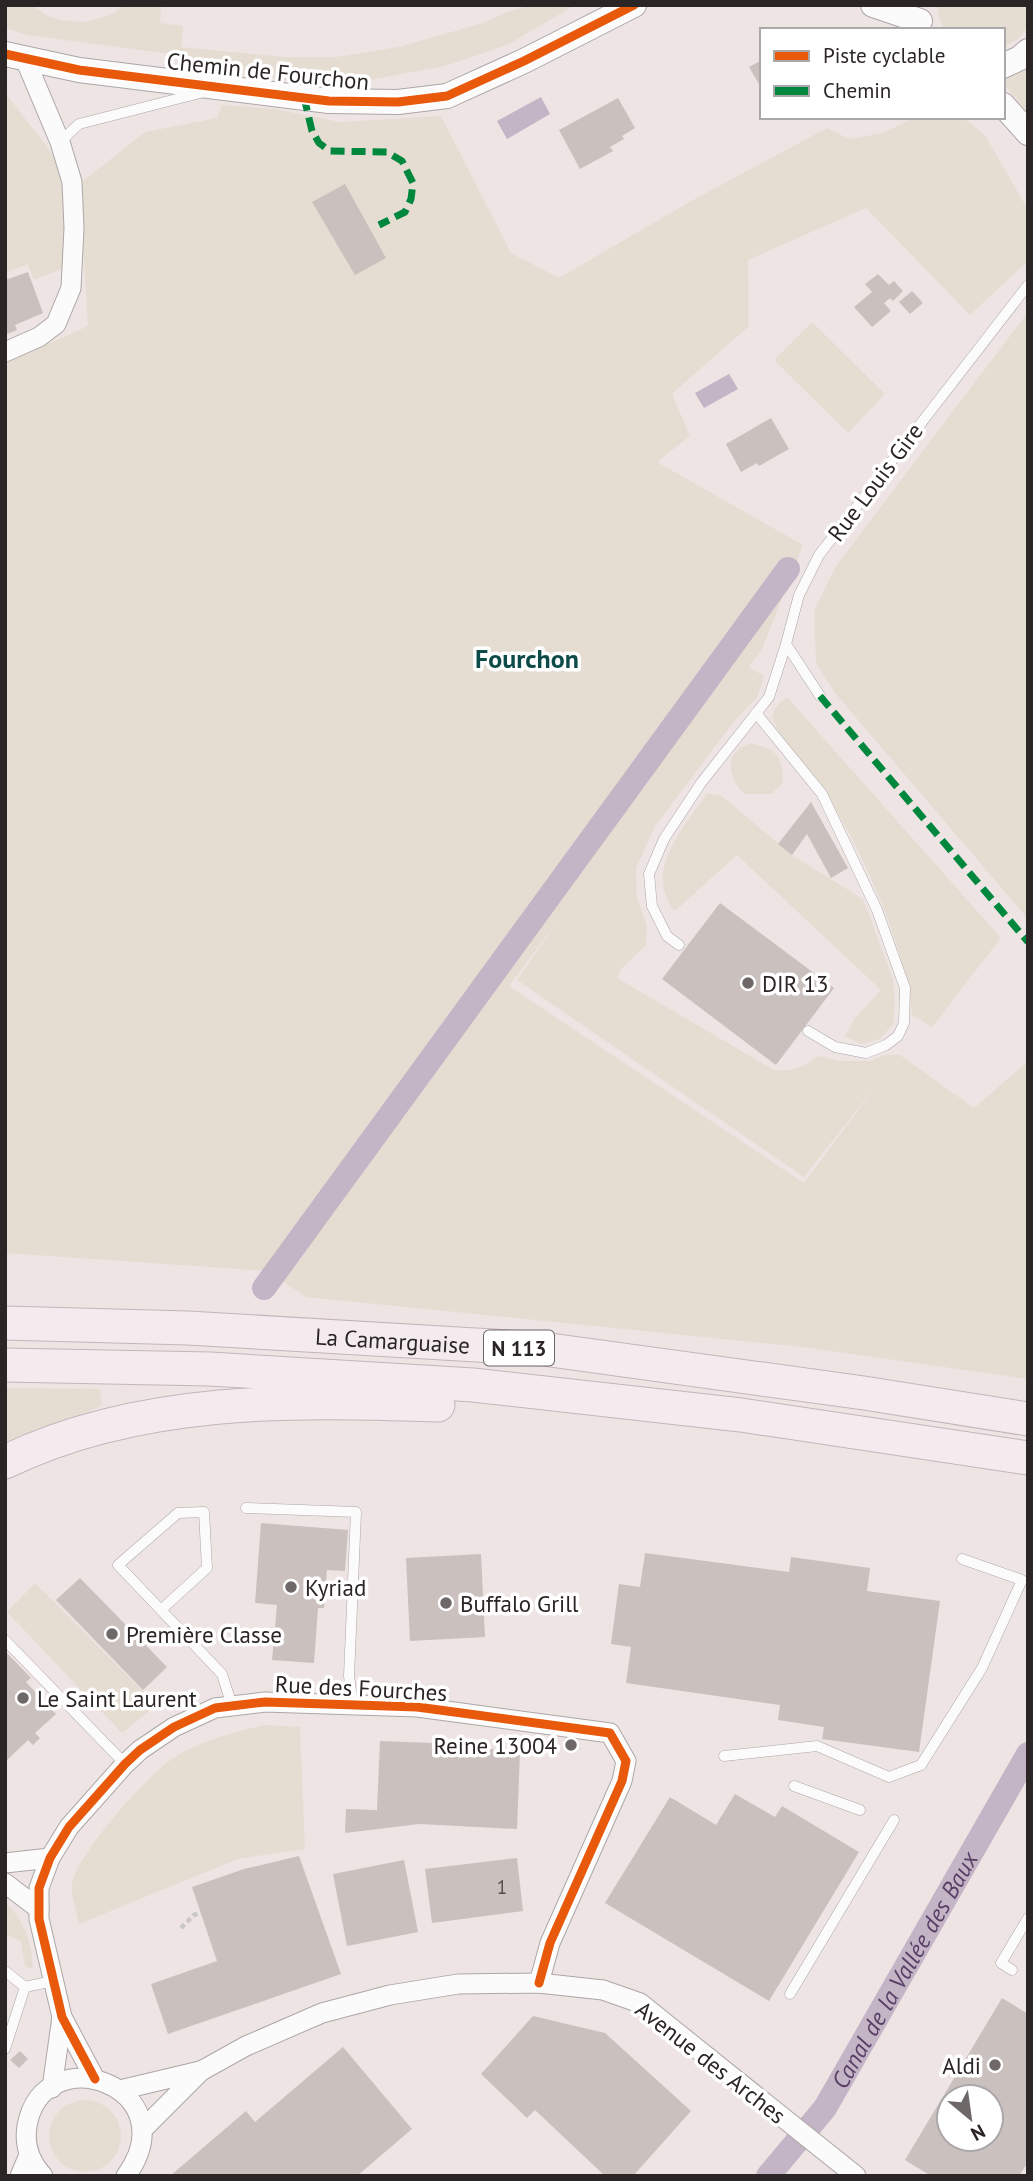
<svg xmlns="http://www.w3.org/2000/svg" width="1033" height="2181" font-family="'PT Sans',sans-serif">
<rect width="100%" height="100%" fill="#eee4e4"/>
<!-- green -->
<g fill="#e6ddd2" fill-rule="evenodd">
<polygon points="5,5 32,5 48,16 61,20 85,22 110,15 125,5 161,5 160,23 183,26 181,47 284,57 336,57 399,47 483,23 507,12 531,5 575,5 509,44 478,55 445,66 331,87 180,66 178,55 27,35 5,28"/>
<polygon points="937,5 1028,5 1028,27 1018,39 1003,47 1003,30 945,30 939,17"/>
<polygon points="1028,64 1028,113 1003,83 1003,72"/>
<polygon points="6,94 51,152 69,191 64,268 34,280 28,264 5,273"/>
<path d="M222 105 275 109 340 122 441 116 511 253 559 278 693 200 827 128 849 139 883 133 916 117H962L985 135 1028 210V261L970 315 866 208 748 260 749 326 672 394 690 436 657 462 803 545 762 649 749 667 764 676 757 698 736 719 655 826 636 868 637 897 647 926 646 945 622 968 617 978 774 1070C793 1072 803 1067 818 1056L840 1061H870L885 1055H900L974 1108 1028 1061V1379L802 1347 306 1297 267 1271 5 1253V363L88 326 79 184 145 132 217 118ZM559 919 517 980 804 1177 879 1082 804 1183 509 986Z"/>
<polygon points="1028,312 1028,919 835,693 816,663 814,611 836,566"/>
<polygon points="812,322 885,394 848,433 774,360"/>
<path d="M787 697 1001 938 932 1027 912 1015C905 946 865 856 828 797 817 778 776 737 773 718 772 708 781 702 787 697Z"/>
<path d="M750 743C777 749 783 756 783 783L771 794H744C734 784 725 766 735 753 738 749 745 746 750 743Z"/>
<path d="M707 793 722 796 792 855 863 899 893 979 895 1005 893 1024 880 1039 861 1044 845 1036 855 1018 881 990 737 855 675 911C642 872 684 827 707 793Z"/>
<polygon points="5,1388 100,1389 102,1406 5,1446"/>
<polygon points="35,1583 157,1705 122,1733 7,1612"/>
<path d="M264 1725 300 1727 305 1849 238 1859 79 1924C77 1913 71 1898 72 1887 73 1857 145 1779 169 1761 197 1741 231 1733 264 1725Z"/>
<path d="M5 1902C24 1920 32 1942 33 1969L25 1966 21 1941 5 1934Z"/>
<circle cx="85" cy="2136" r="36"/>
</g>
<!-- water -->
<g fill="#c3b4c6">
<polygon points="541,97 550,114 507,139 497,121"/>
<polygon points="729,374 738,389 704,408 695,393"/>
</g>
<g fill="none" stroke-linecap="round" stroke-linejoin="round">
<!-- canal -->
<g stroke="#c3b4c6" stroke-width="24">
<polyline points="264,1288 788,569"/>
<path id="s1" d="M768 2176 825 2108 1028 1754"/>
</g>
</g>
<!-- building -->
<g fill="#cac0bd" fill-rule="evenodd">
<polygon points="762,60 762,89 749,67"/>
<polygon points="618,98 635,128 622,136 624,139 610,147 613,151 580,169 559,130"/>
<polygon points="345,184 386,258 355,275 312,202"/>
<polygon points="28,272 43,313 15,325 17,330 5,335 5,280"/>
<polygon points="878,274 889,285 894,281 903,291 893,301 890,298 884,303 891,311 872,327 854,307 872,292 865,284"/>
<polygon points="912,291 923,303 910,314 899,302"/>
<polygon points="771,418 789,449 759,466 757,463 741,472 726,444"/>
<polygon points="811,802 848,868 831,878 807,834 792,855 778,844"/>
<polygon points="720,903 834,988 776,1065 662,979"/>
<polygon points="261,1523 348,1530 345,1571 327,1570 324,1608 318,1608 314,1663 272,1660 277,1605 255,1603"/>
<polygon points="645,1553 789,1572 791,1557 870,1568 867,1591 940,1601 919,1752 822,1739 824,1727 778,1720 780,1705 626,1683 631,1647 611,1644 619,1584 640,1587"/>
<polygon points="481,1554 485,1637 410,1641 406,1558"/>
<polygon points="80,1578 167,1667 143,1690 56,1600"/>
<polygon points="5,1651 31,1678 26,1682 56,1714 35,1733 40,1738 33,1745 28,1740 5,1762"/>
<polygon points="564,1740 578,1742 577,1750 564,1749"/>
<polygon points="380,1741 432,1743 520,1752 517,1829 419,1824 345,1833 346,1809 377,1810"/>
<polygon points="735,1794 775,1817 782,1806 859,1852 769,2001 605,1903 670,1797 716,1825"/>
<polygon points="299,1856 341,1974 168,2034 151,1984 217,1961 192,1887 244,1869"/>
<polygon points="517,1858 523,1911 432,1923 425,1869"/>
<polygon points="404,1860 418,1932 347,1946 333,1874"/>
<path d="M1002 1998 1028 2014V2162L1019 2176H931L905 2160ZM949 2097H991V2139H949Z"/>
<polygon points="533,2016 605,2033 691,2111 633,2176 605,2176 535,2110 527,2118 481,2074"/>
<polygon points="343,2047 412,2129 357,2176 170,2176 246,2111 255,2122"/>
<polygon points="20,2051 28,2059 19,2068 10,2060"/>
</g>
<g fill="none" stroke-linecap="round" stroke-linejoin="round">
<defs>
<g id="service">
<polyline points="60,142 79,124 200,93"/>
<polyline points="820,696 786,644 799,595 819,555 1028,285"/>
<polyline points="756,713 822,794 877,910 905,988 904,1023 898,1036 886,1045 866,1053 835,1047 808,1031"/>
<polyline points="679,945 667,936 652,906 649,874 664,839 701,783 769,697 786,644"/>
<polyline points="246,1508 356,1512 349,1676 353,1705"/>
<polyline points="162,1609 207,1568 204,1512 178,1513 118,1565 222,1674 232,1706"/>
<polyline points="5,1640 125,1764"/>
<polyline points="724,1756 817,1746 889,1777 921,1765 982,1668 1022,1580 962,1559"/>
<polyline points="794,1786 860,1810"/>
<polyline points="1012,1970 1001,1963 1028,1918"/>
<polyline points="5,1971 25,1987"/>
<polyline points="790,1994 894,1820"/>
<polyline points="5,2049 25,1987 53,1981"/>
</g>
<g id="minor">
<polyline points="5,352 39,337 56,324 71,288 74,228 72,182 60,142 25,59"/>
<polyline points="5,1863 50,1858"/>
<polyline points="5,1883 39,1909"/>
<polyline points="95,2079 62,2017 39,1919 39,1888 50,1858 69,1827 125,1764 140,1750 174,1727 215,1708 265,1702 417,1707 610,1733 626,1761 622,1781 550,1943 539,1983"/>
<polyline points="52,2088 62,2017"/>
<polyline points="120,2090 200,2071"/>
<polyline points="142,2130 201,2071 246,2046 322,2013 390,1995 458,1984 539,1983 603,1990 640,2003 856,2176"/>
<polyline points="20,2176 29,2155"/>
<path d="M43 2176C30 2162 24 2145 27 2126 43 2035 190 2087 126 2176"/>
</g>
<g id="tertiary">
<polyline points="873,5 920,21"/>
<polyline points="5,54 79,70 329,101 398,102 447,96 524,61 634,5"/>
<polyline points="1003,66 1020,58 1028,51"/>
<polyline points="1003,105 1028,133"/>
</g>
<g id="trunk">
<path id="s2" d="M5 1323 188 1328 543 1349 864 1393 1028 1419"/>
<polyline points="5,1365 210,1369 473,1385 741,1415 1028,1458"/>
<path d="M5 1462C139 1397 293 1400 438 1405"/>
</g>
</defs>
<!-- service casing -->
<use href="#service" stroke="#ada6a6" stroke-width="11"/>
<!-- minor casing -->
<use href="#minor" stroke="#ada6a6" stroke-width="21"/>
<!-- tertiary casing -->
<use href="#tertiary" stroke="#ada6a6" stroke-width="26"/>
<!-- trunk casing -->
<use href="#trunk" stroke="#c4b5ba" stroke-width="35"/>
<!-- path -->
<polyline stroke="#c9c7c7" stroke-width="4.5" stroke-dasharray="5 3.5" stroke-linecap="butt" points="181,1928 194,1915 201,1913"/>
<!-- service -->
<use href="#service" stroke="#fcfbfb" stroke-width="10"/>
<!-- minor -->
<use href="#minor" stroke="#fcfbfb" stroke-width="19"/>
<!-- tertiary -->
<use href="#tertiary" stroke="#fcfbfb" stroke-width="24"/>
<!-- trunk -->
<use href="#trunk" stroke="#f4ebef" stroke-width="33"/>
<!-- quiet -->
<g stroke="#00873e" stroke-width="7" stroke-dasharray="14 7" stroke-linecap="butt">
<polyline points="304,97 312,131 319,143 330,151 387,152 402,161 413,183 411,199 405,212 379,225"/>
<polyline points="820,696 1028,942"/>
</g>
<defs>
<g id="cycleway">
<polyline points="5,54 79,70 329,101 398,102 447,96 524,61 634,5"/>
<polyline points="95,2079 62,2017 39,1919 39,1888 50,1858 69,1827 125,1764 140,1750 174,1727 215,1708 265,1702 417,1707 610,1733 626,1761 622,1781 550,1943 539,1983"/>
</g>
</defs>
<!-- cycleway casing -->
<use href="#cycleway" stroke="#fff" stroke-width="13"/>
<!-- cycleway -->
<use href="#cycleway" stroke="#e8590c" stroke-width="9"/>
</g>
<!-- markers -->
<g fill="#6f6868" stroke="#fff" stroke-width="2.5">
<circle cx="748" cy="983" r="7"/>
<circle cx="291" cy="1587" r="7"/>
<circle cx="446" cy="1603" r="7"/>
<circle cx="112" cy="1634" r="7"/>
<circle cx="23" cy="1698" r="7"/>
<circle cx="571" cy="1745" r="7"/>
<circle cx="995" cy="2065" r="7"/>
</g>
<g text-anchor="middle" dominant-baseline="central" stroke-width="7" stroke-linejoin="round" paint-order="stroke">
<!-- number labels -->
<g font-size="19" fill="#534c4b">
<text x="502" y="1887">1</text>
</g>
<!-- shield labels -->
<rect fill="#fff" stroke="#6b6666" stroke-width="2" x="484" y="1330.5" width="70" height="35" rx="5"/>
<g font-size="21" font-weight="bold" fill="#2b2525">
<text x="519" y="1348">N 113</text>
</g>
<!-- street labels -->
<g font-size="23" fill="#2b2525" stroke="#fff">
<text transform="translate(268 71) rotate(6)">Chemin de Fourchon</text>
<text transform="translate(875 482) rotate(-53)">Rue Louis Gire</text>
<text stroke="none"><textPath href="#s2" startOffset="388">La Camarguaise</textPath></text>
<text transform="translate(361 1688) rotate(3)">Rue des Fourches</text>
<text transform="translate(711 2062) rotate(38)">Avenue des Arches</text>
</g>
<!-- poi labels -->
<g font-size="23" fill="#2b2525" stroke="#fff" text-anchor="start">
<text x="762" y="983">DIR 13</text>
<text x="305" y="1587">Kyriad</text>
<text x="460" y="1603">Buffalo Grill</text>
<text x="126" y="1634">Première Classe</text>
<text x="37" y="1698">Le Saint Laurent</text>
<text x="557" y="1745" text-anchor="end">Reine 13004</text>
<text x="981" y="2065" text-anchor="end">Aldi</text>
</g>
<!-- water labels -->
<g font-size="24" font-style="italic" fill="#593f66" stroke="#fff">
<text stroke="none"><textPath href="#s1" startOffset="248">Canal de la Vallée des Baux</textPath></text>
</g>
<!-- quarter labels -->
<g font-size="26" font-weight="bold" fill="#0c4b48" stroke="#fff">
<text x="527" y="658">Fourchon</text>
</g>
</g>
<!-- border -->
<rect width="1033" height="2181" fill="none" stroke="#2b2525" stroke-width="14"/>
<!-- legend -->
<rect x="760" y="28" width="245" height="91" fill="#ffffff" stroke="#aaa8a8" stroke-width="2"/>
<rect x="774" y="51" width="35" height="10" fill="#e8590c" stroke="#aaa8a8" stroke-width="2"/>
<text x="823" y="63" font-size="21" fill="#2b2525">Piste cyclable</text>
<rect x="774" y="86" width="35" height="10" fill="#00873e" stroke="#aaa8a8" stroke-width="2"/>
<text x="823" y="98" font-size="21" fill="#2b2525">Chemin</text>
<!-- north arrow -->
<g transform="translate(970 2118) rotate(151)"><circle r="33" fill="#ffffff" stroke="#aaa8a8" stroke-width="2"/>
<path d="M0-5L12 26L0 18L-12 26Z" fill="#6f6868"/>
<text y="-10" font-size="19" font-weight="bold" text-anchor="middle" fill="#2b2525">N</text>
</g>
</svg>
